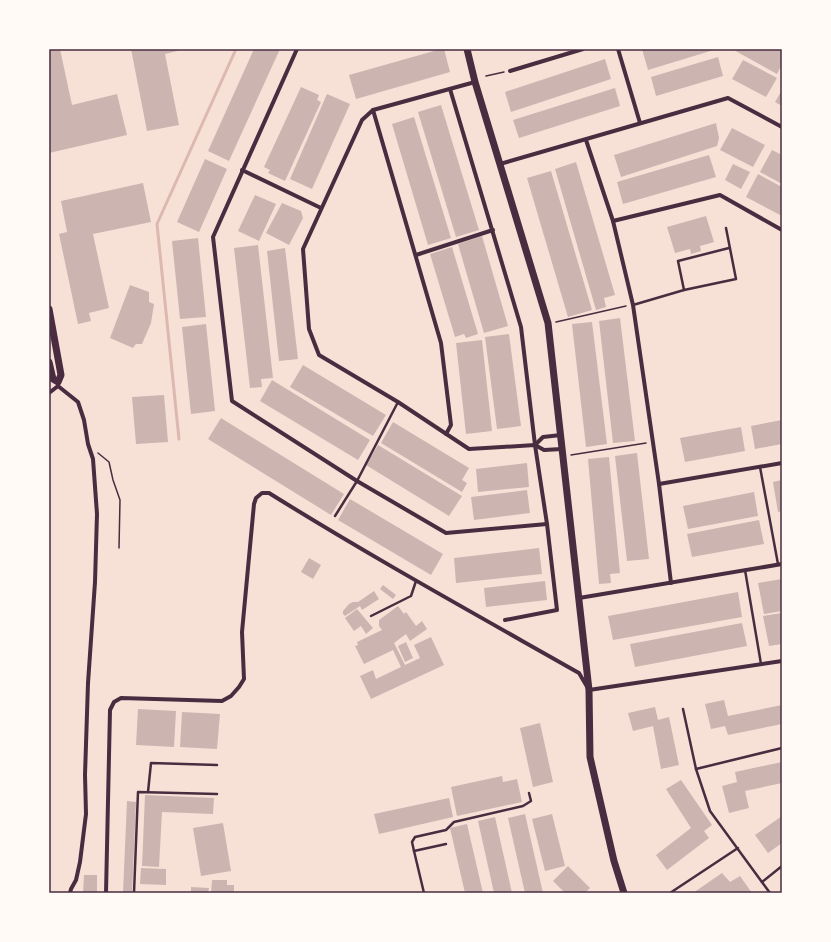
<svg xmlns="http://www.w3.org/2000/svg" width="831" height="942" font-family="Inter,sans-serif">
<rect width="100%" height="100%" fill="#f7e1d7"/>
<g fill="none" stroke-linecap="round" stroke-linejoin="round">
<!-- stream -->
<polyline stroke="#dcb8b0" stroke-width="3" points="179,439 157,224 236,49"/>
</g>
<!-- building -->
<g fill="#ccb4b1">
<polygon points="49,49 60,49 72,105 117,94 127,135 49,153"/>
<polygon points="131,49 185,49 165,54 179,125 147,131"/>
<polygon points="254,49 280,49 229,161 208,151"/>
<polygon points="441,49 444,49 450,72 356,99 349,75"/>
<polygon points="642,49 717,49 648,70"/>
<polygon points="732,49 782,49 782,64 777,74"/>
<polygon points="718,57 723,76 656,96 651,77"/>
<polygon points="605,59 611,79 511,112 505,92"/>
<polygon points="743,60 777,78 766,97 732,79"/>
<polygon points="301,87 319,95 317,100 321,102 285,181 268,173 270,170 264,167"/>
<polygon points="615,88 620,106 519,138 513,120"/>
<polygon points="782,90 782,106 775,102"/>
<polygon points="327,94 350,104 312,189 290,179"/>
<polygon points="441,105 479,230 456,237 418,112"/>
<polygon points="414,117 451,238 428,245 392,124"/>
<polygon points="716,123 719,138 717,146 621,177 614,155"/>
<polygon points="732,128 765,145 753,167 720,150"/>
<polygon points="772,150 782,155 782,184 760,172"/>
<polygon points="709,155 716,177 623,204 617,182"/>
<polygon points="205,159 227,169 199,232 177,222"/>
<polygon points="576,162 615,295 604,298 606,307 596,310 555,169"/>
<polygon points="733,164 750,172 741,189 725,180"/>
<polygon points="551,171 592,310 568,317 527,178"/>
<polygon points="758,174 782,187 782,216 746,197"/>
<polygon points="143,183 151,222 93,234 109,308 89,313 91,321 78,324 59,234 67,232 61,201"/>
<polygon points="255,195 276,204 259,241 238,231"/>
<polygon points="282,203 301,211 303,218 289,245 266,233"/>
<polygon points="706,216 714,242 700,246 701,251 691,254 690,249 675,253 667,227"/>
<polygon points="482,236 508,326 484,333 458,244"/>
<polygon points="198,238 206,317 180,319 172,241"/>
<polygon points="258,245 273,378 261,379 262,387 250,388 234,248"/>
<polygon points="452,247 478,334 466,338 464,334 455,337 430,254"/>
<polygon points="285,248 298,359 279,361 267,251"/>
<polygon points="130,285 149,292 149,302 154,304 151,323 142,344 136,344 133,348 110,338"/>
<polygon points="620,318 635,441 613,443 599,321"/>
<polygon points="592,322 607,444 586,447 572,324"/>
<polygon points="206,324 215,411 191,414 182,327"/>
<polygon points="509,334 521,426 497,429 485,337"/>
<polygon points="482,340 492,431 466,434 456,343"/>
<polygon points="303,365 386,415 373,436 290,387"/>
<polygon points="272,380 370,440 358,460 260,401"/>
<polygon points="164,395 168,442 136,444 132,397"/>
<polygon points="221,418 344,494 331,515 208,439"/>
<polygon points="782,420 782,444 755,449 751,426"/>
<polygon points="393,422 469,468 462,480 467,483 462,492 381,443"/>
<polygon points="741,427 745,451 685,462 680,438"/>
<polygon points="378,445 462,496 449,516 366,465"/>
<polygon points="637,453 649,559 627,561 615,456"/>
<polygon points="609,457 620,573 610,574 611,583 599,584 588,459"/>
<polygon points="527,463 529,487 478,492 476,469"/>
<polygon points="782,480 782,511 778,512 773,482"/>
<polygon points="527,490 530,513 474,520 471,497"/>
<polygon points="754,492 758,516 688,529 683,506"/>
<polygon points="350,499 443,554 431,575 338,520"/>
<polygon points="759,520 764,544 692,557 687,534"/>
<polygon points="539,548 542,574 456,583 454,558"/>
<polygon points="309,558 321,565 313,579 301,572"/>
<polygon points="782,579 782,611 764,614 758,583"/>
<polygon points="545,581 547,600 486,607 484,588"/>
<polygon points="383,585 396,595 393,599 380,589"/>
<polygon points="374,591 379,599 362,610 360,606 345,616 343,614 343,611 349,604 353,602 358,602"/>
<polygon points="738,592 742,617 613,640 608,616"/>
<polygon points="398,606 404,614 406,612 416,626 422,621 427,629 410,641 406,634 394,643 405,665 420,658 414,645 431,637 444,665 371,699 360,676 373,670 376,679 401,667 393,650 364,664 355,646 358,645 357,642 382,630 379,626 379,620"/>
<polygon points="357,609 373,628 366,634 361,626 354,631 345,618"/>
<polygon points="782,613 782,644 769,646 763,616"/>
<polygon points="742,623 747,646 635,667 630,644"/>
<polygon points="406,642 413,658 405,662 398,646"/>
<polygon points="724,700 728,716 782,705 782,724 728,735 725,726 711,729 705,704"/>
<polygon points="655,707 658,720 669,717 679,765 661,769 653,726 633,731 628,713"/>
<polygon points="138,709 176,711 174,747 136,745"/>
<polygon points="182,712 220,714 217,749 180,747"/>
<polygon points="540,723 553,782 533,787 520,728"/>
<polygon points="782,762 782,783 745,791 749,808 729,813 722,786 737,782 735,772"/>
<polygon points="502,776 503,782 517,779 522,802 457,816 451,787"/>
<polygon points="681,780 712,825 704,831 709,838 667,870 656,855 691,828 666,789"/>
<polygon points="145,795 214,798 213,814 162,812 159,867 142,866"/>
<polygon points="449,798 453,817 379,834 374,814"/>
<polygon points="127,801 136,802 132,893 123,893"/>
<polygon points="525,814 543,893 525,893 508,818"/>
<polygon points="552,814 565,866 545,871 532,819"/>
<polygon points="782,816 782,843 768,853 755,835"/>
<polygon points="495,817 512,893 494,893 478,821"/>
<polygon points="223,823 231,871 201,876 193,828"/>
<polygon points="467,824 483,893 465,893 450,828"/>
<polygon points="568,866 590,888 585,893 565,893 553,881"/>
<polygon points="141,868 166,869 166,885 140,884"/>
<polygon points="722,873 730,882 740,876 752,893 693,893"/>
<polygon points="84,875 97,875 97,893 83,893"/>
<polygon points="212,880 227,880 227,885 234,885 234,893 211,893"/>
<polygon points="191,887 209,888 208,893 191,893"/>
</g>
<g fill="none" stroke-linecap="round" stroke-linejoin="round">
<!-- path -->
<g stroke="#4a2c40" stroke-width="1.5">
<polyline points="486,76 504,72"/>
<polyline points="556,322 626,306"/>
<polyline points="98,453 109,462 113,480 120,500 119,548"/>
<polyline points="571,455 646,443"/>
</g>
<!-- service -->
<g stroke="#4a2c40" stroke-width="2.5">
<polyline points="684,290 678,261 729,248"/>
<polyline points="633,305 684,290 736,279 726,228"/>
<polyline points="760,467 778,564"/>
<polyline points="335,516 357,481 398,402"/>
<polyline points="745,570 761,664"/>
<polyline points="371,616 411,596 416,581"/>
<polyline points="683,709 696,769 710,811 770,893"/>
<polyline points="696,769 782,748"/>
<polyline points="148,792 151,763 217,765"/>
<polyline points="414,851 412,842 415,837 446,830 454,822 523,806 531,801 529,793"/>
<polyline points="762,882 782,866"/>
<polyline points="134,893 138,792 217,794"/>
<polyline points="424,893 414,851 446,844"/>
<polyline points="670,893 738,848"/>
</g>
<!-- minor -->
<g stroke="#4a2c40" stroke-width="4">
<polyline points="297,49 213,237 232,401 357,481 446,533 547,524"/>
<polyline points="618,49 640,123"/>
<polyline points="510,71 583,49"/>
<polyline points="475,82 373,110 362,120 303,249 309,329 319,355 398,402 469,449 535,445 544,450 562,449"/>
<polyline points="450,89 521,327 535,445 547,524 557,610 505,620"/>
<polyline points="373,110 441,343 451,425 446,434"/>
<polyline points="586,140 613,221 633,305 659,484 671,583"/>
<polyline points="500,164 728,98 782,127"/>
<polyline points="242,170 321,208"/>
<polyline points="613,221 720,195 782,230"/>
<polyline points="416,255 493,230"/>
<polyline points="58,382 58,386 78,402 84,420 88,444 93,459 97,514 95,582 88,683 85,775 86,814 80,862 76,880 71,889 70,893"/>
<polyline points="49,393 58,386"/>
<polyline points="535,445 543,437 561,435"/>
<polyline points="659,484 782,463"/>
<polyline points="579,598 782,564"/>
<path d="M106 893 110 710 114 702 121 698 222 701 231 696 239 687 244 679 242 632 254 504 256 498 262 493H269C370 556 475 614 579 673L589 690 782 661"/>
</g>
<!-- tertiary -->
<g stroke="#4a2c40" stroke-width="7">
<polyline points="467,49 475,82 548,323 589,690 590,757 614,861 624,893"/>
<polyline points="49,309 61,375 58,382 53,379 49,362"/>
</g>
</g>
<!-- border -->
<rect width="831" height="942" fill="none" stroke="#fffaf5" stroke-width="100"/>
<rect x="50" y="50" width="731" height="842" fill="none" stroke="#4a2c40" stroke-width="1.5"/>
</svg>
